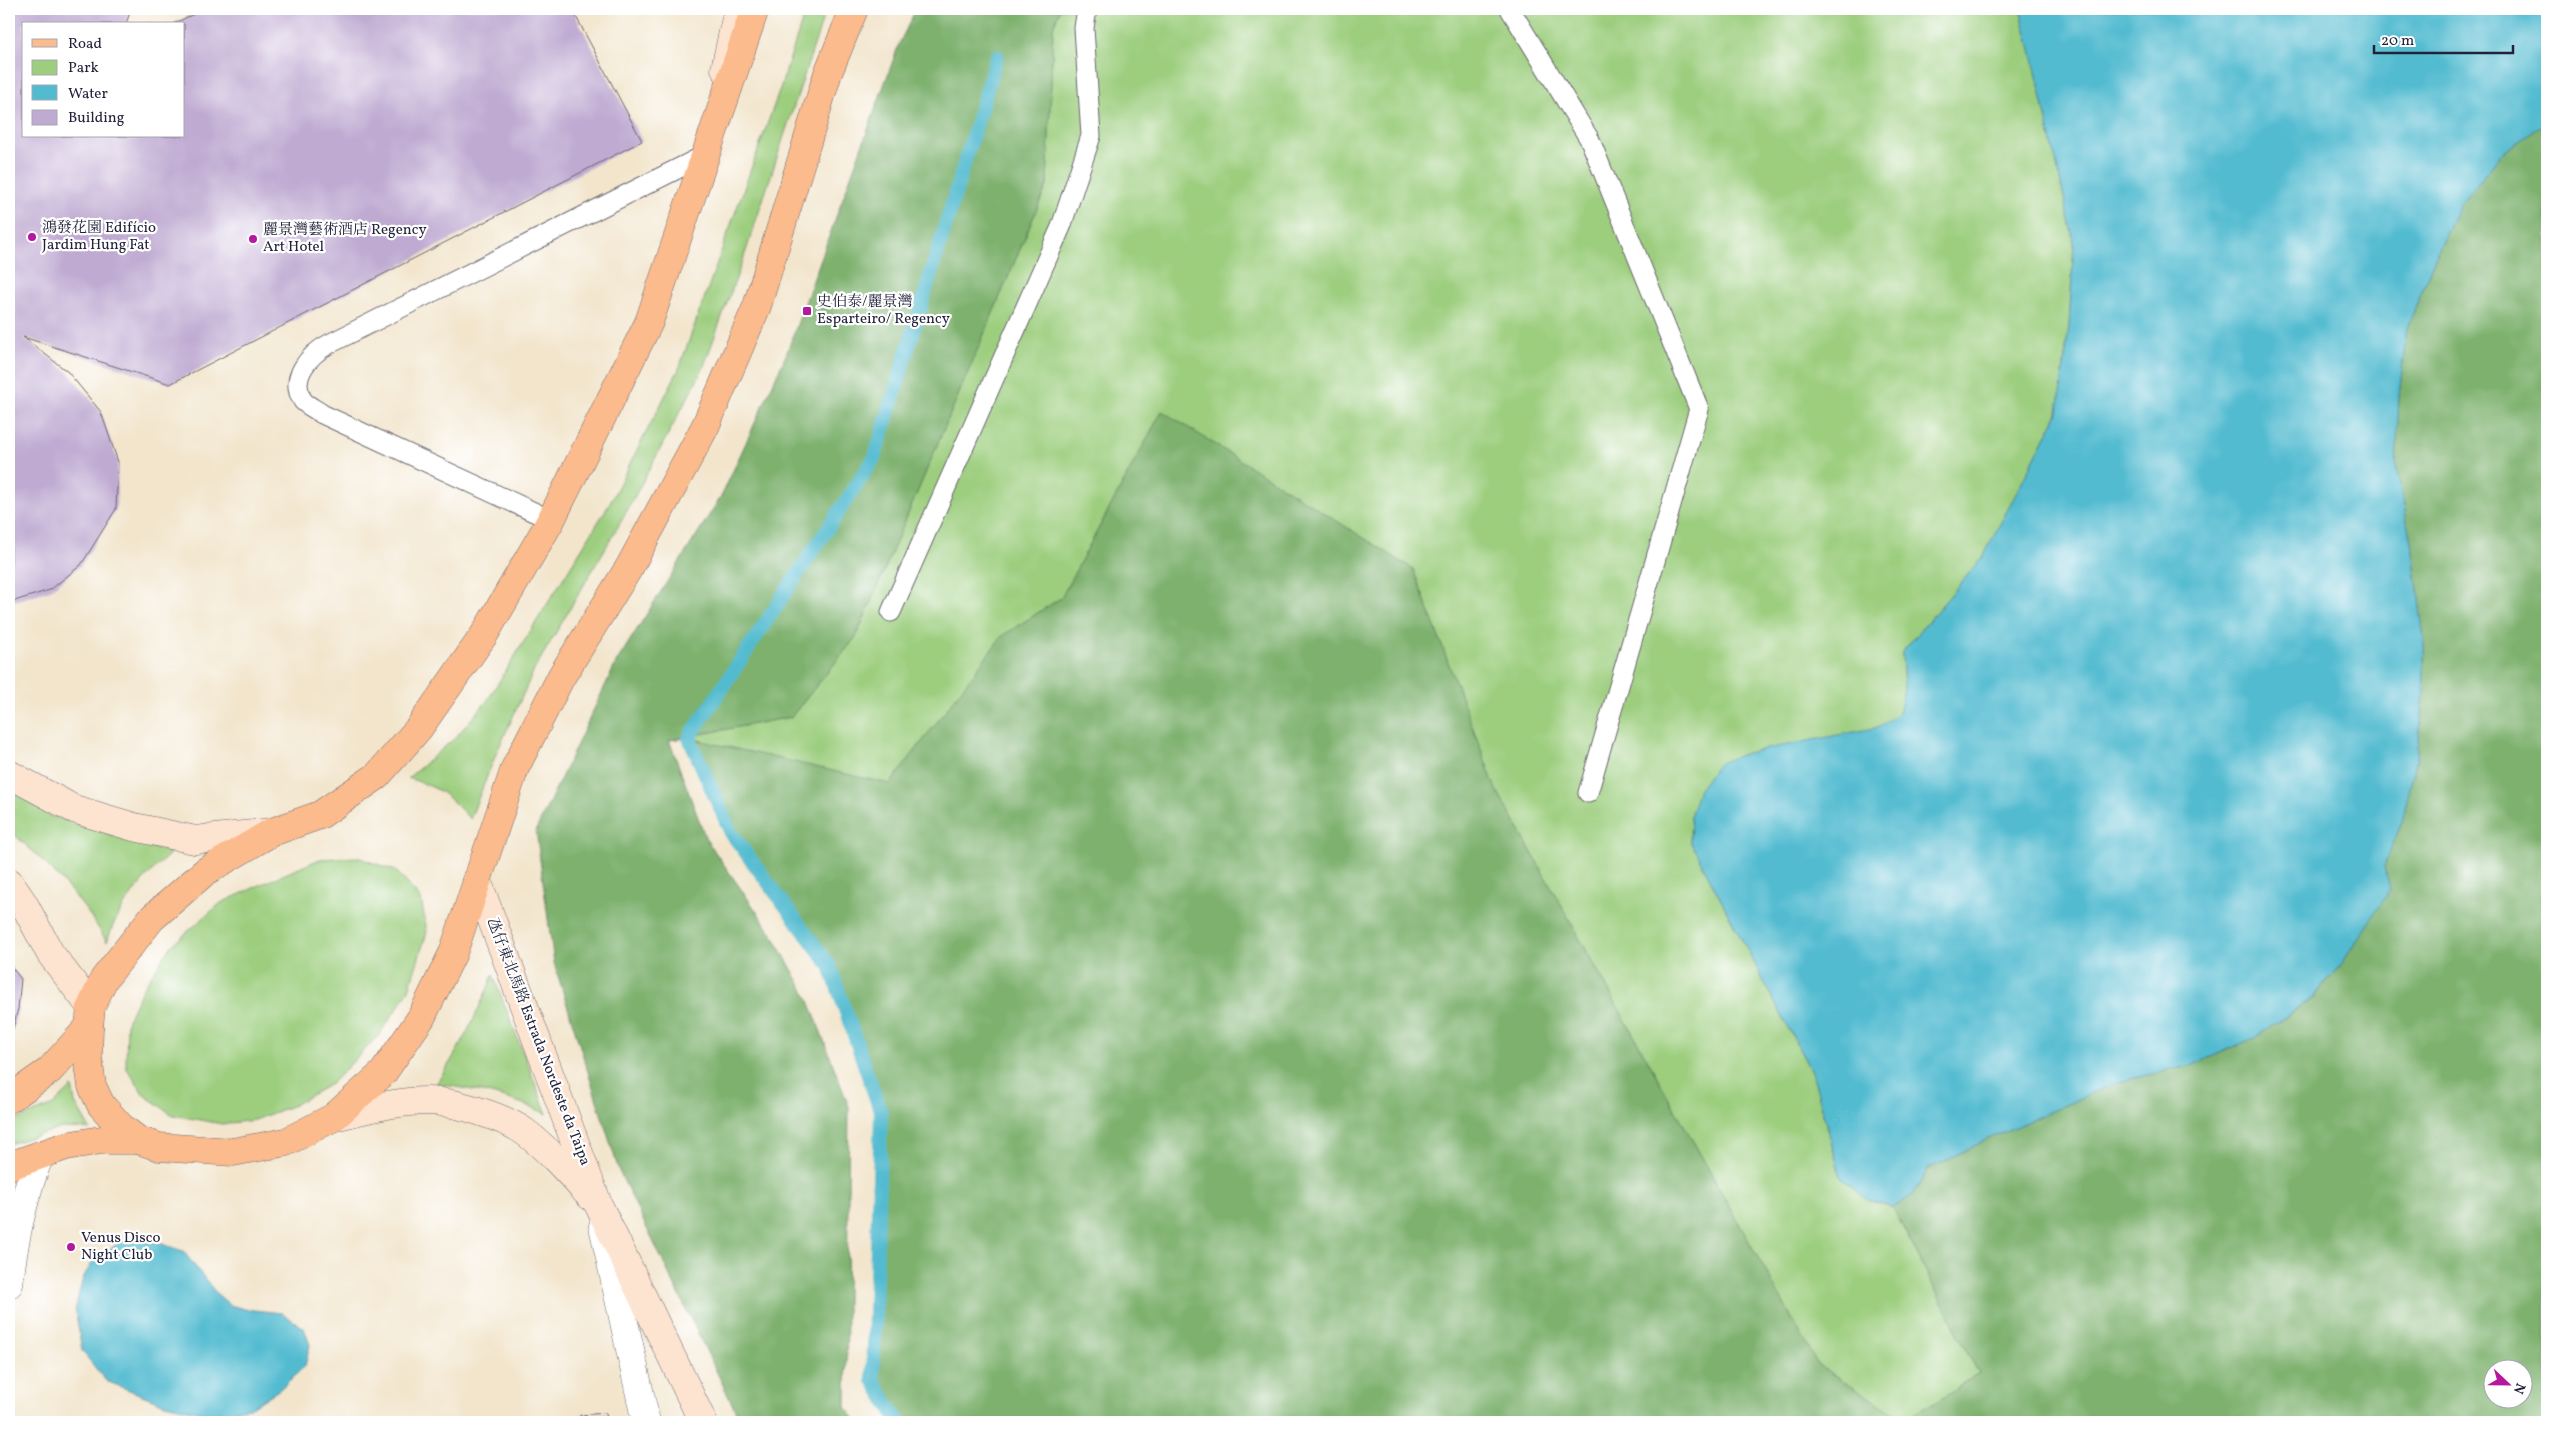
<svg xmlns="http://www.w3.org/2000/svg" width="2556" height="1431" font-family="Vollkorn,'Noto Serif SC',serif">
<rect width="100%" height="100%" fill="#fff"/>
<filter id="ink" filterUnits="userSpaceOnUse"><feTurbulence type="fractalNoise" baseFrequency=".02" numOctaves="2"/><feDisplacementMap in="SourceGraphic" scale="10" xChannelSelector="R" yChannelSelector="G"/><feConvolveMatrix kernelMatrix="1 2 1 2 8 2 1 2 1" color-interpolation-filters="sRGB"/></filter>
<filter id="wash" filterUnits="userSpaceOnUse"><feTurbulence type="fractalNoise" baseFrequency=".0096" numOctaves="4" result="noise"/><feDisplacementMap in="SourceGraphic" scale="20" xChannelSelector="R" yChannelSelector="G"/><feGaussianBlur stdDeviation="1.12" result="paint"/><feColorMatrix in="noise" values="0 0 0 0 0 0 0 0 0 0 0 0 0 0 0 0 0 1.4 0 .05"/><feComposite in="paint" operator="in"/></filter>
<g filter="url(#wash)">
<rect width="100%" height="100%" fill="#f2e5cc"/>
<!-- green -->
<g fill="#9cce7e" stroke="#5f785c">
<path d="M806 9H826L745 254 702 371 623 518 534 670 496 754 470 819C446 793 441 789 408 778L455 738 487 701 607 508 678 371 780 89Z"/>
<polygon points="1060,9 2020,9 2031,49 2074,243 2069,326 2058,413 1983,557 1902,652 1904,688 1900,711 1881,727 1746,753 1691,813 1690,841 1813,1075 1841,1178 1868,1200 1893,1208 1979,1374 1905,1421 1818,1365 1495,787 1413,569 1162,412 1061,598 1002,636 890,785 689,738 669,740 791,717 856,637 1047,185 1053,28"/>
<path d="M9 787 50 816 171 853C144 877 117 907 107 942 82 898 47 863 9 830Z"/>
<polygon points="357,857 396,871 421,899 427,932 408,992 379,1035 332,1083 294,1105 254,1120 222,1124 173,1115 144,1095 126,1067 127,1022 143,988 172,945 221,903 262,884 320,859"/>
<path d="M493 975 547 1114C511 1097 476 1089 436 1084 460 1049 477 1015 493 975Z"/>
<polygon points="72,1087 75,1103 90,1129 62,1128 9,1144 9,1123 53,1105"/>
</g>
<!-- forest -->
<g fill="#7db16d" stroke="#506a54" fill-rule="evenodd">
<polygon points="916,9 1060,9 1053,28 1047,185 856,637 791,717 669,740 706,839 771,932 808,998 849,1107 846,1407 857,1422 741,1422 619,1171 554,963 536,830 617,661 722,495 786,355 899,44"/>
<path d="M2547 121V1422H899L873 1380 881 1113 830 966 731 833 689 738 890 784 1002 636 1061 598 1162 411 1413 569 1495 787 1818 1365 1905 1420 1979 1374 1893 1208 1913 1195 1928 1169 1988 1139 2117 1082 2193 1065 2256 1037 2312 999 2343 962 2402 822 2417 758 2424 695V639L2413 552 2396 466 2399 395 2407 328 2435 258 2460 205 2504 151ZM2494 1368H2524V1398H2494Z"/>
</g>
<!-- water -->
<g fill="#53bbd0" stroke="#3a6e86">
<polygon points="2020,9 2547,9 2547,121 2504,151 2460,205 2435,258 2407,328 2399,395 2396,466 2413,552 2424,639 2424,695 2417,758 2402,822 2384,866 2390,890 2343,962 2311,999 2256,1037 2193,1065 2117,1082 1988,1139 1928,1169 1913,1195 1893,1208 1868,1200 1841,1178 1813,1075 1690,841 1691,813 1699,789 1719,763 1746,753 1880,727 1900,711 1904,688 1902,652 1983,557 2058,413 2069,326 2074,243 2031,49"/>
<polygon points="125,1240 156,1242 183,1251 217,1294 230,1305 244,1309 282,1313 304,1328 310,1345 305,1366 280,1389 250,1408 209,1414 165,1404 106,1381 82,1351 75,1308 83,1278 96,1256"/>
</g>
<g fill="none" stroke-linecap="round" stroke-linejoin="round">
<!-- stream -->
<polyline stroke="#53bbd0" stroke-width="14" points="899,1422 873,1380 881,1113 830,966 731,833 689,738 875,457 997,56"/>
</g>
<g id="blocks">
<!-- building -->
<g fill="#bfaad2">
<polygon points="9,9 131,9 126,24 24,24 24,136 184,136 184,24 173,24 204,9 572,9 642,141 170,384 23,337 68,372 101,412 118,462 116,509 81,565 50,590 11,602"/>
<polygon points="9,964 21,979 18,1009 9,1044"/>
<polygon points="606,1413 607,1422 580,1422 580,1415"/>
</g>
</g>
</g>
<g filter="url(#ink)">
<use href="#blocks" fill-opacity="0" stroke="#6b666e" stroke-width="1"/>
<g fill="none" stroke-linecap="round" stroke-linejoin="round">
<defs>
<g id="lane">
<polyline points="1510,9 1590,140 1699,409 1588,793"/>
<path d="M551 520 322 414C317 410 308 406 303 401 288 378 310 354 329 344L707 154"/>
<polyline points="891,612 1061,227 1091,136 1084,28 1087,9"/>
</g>
<g id="street">
<polyline points="603,1226 646,1422"/>
<path d="M9 1284C14 1239 23 1197 40 1155"/>
</g>
<g id="secondary">
<polyline points="725,69 738,9"/>
<polyline points="9,774 74,809 134,827 195,840 272,832"/>
<polyline points="477,880 598,1204 703,1422"/>
<polyline points="9,882 24,904 50,953 91,1007"/>
<path d="M334 1117C364 1110 396 1101 428 1101 453 1101 504 1117 525 1132 549 1150 569 1173 590 1196"/>
</g>
<g id="primary">
<polyline points="755,9 649,322 551,520 484,635 419,728 377,776 320,815 272,832 206,871 151,919 104,979 91,1007 89,1027 88,1057 92,1086 101,1105 121,1127 138,1140 159,1147 233,1152 286,1142 334,1117 383,1073 421,1018 453,953 515,768 561,677 630,566 705,427 757,306 828,73 854,9"/>
<polyline points="9,1099 49,1071 89,1027"/>
<polyline points="9,1166 66,1146 101,1140 138,1140"/>
</g>
</defs>
<!-- lane casing -->
<use href="#lane" stroke="#6b666e" stroke-width="21"/>
<!-- street casing -->
<use href="#street" stroke="#6b666e" stroke-width="29"/>
<!-- secondary casing -->
<use href="#secondary" stroke="#6b666e" stroke-width="29"/>
<!-- primary casing -->
<use href="#primary" stroke="#6b666e" stroke-width="29"/>
<!-- lane -->
<use href="#lane" stroke="#fff" stroke-width="19"/>
<!-- street -->
<use href="#street" stroke="#fff" stroke-width="28"/>
<!-- secondary -->
<use href="#secondary" stroke="#fde4d1" stroke-width="28"/>
<!-- primary -->
<use href="#primary" stroke="#fbbb8d" stroke-width="28"/>
</g>
</g>
<!-- markers -->
<g fill="#b5179e" stroke="#fff" stroke-width="2">
<circle cx="32" cy="237" r="5"/>
<circle cx="253" cy="239" r="5"/>
<rect x="802" y="306" width="10" height="10" rx="2.5"/>
<circle cx="71" cy="1247" r="5"/>
</g>
<g text-anchor="middle" dominant-baseline="central" stroke-width="4.5" stroke-linejoin="round" paint-order="stroke">
<!-- poi labels -->
<g font-size="15" fill="#22223b" stroke="#fff" text-anchor="start">
<text x="42" y="228">鴻發花園 Edifício<tspan x="42" dy="17">Jardim Hung Fat</tspan></text>
<text x="263" y="230">麗景灣藝術酒店 Regency<tspan x="263" dy="17">Art Hotel</tspan></text>
<text x="817" y="302">史伯泰/麗景灣<tspan x="817" dy="17">Esparteiro/ Regency</tspan></text>
<text x="81" y="1238">Venus Disco<tspan x="81" dy="17">Night Club</tspan></text>
</g>
<!-- street labels -->
<g font-size="15" fill="#22223b" stroke="#fff">
<text transform="translate(538 1042) rotate(69)">氹仔東北馬路 Estrada Nordeste da Taipa</text>
</g>
</g>
<!-- margin -->
<rect width="2556" height="1431" fill="none" stroke="#fff" stroke-width="30"/>
<!-- legend -->
<rect x="22" y="22" width="162" height="115" fill="#ffffff" stroke="#a7a7b1"/>
<rect x="32" y="39" width="25" height="8" fill="#fbbb8d" stroke="#a7a7b1"/>
<text x="68" y="48" font-size="15" fill="#22223b">Road</text>
<rect x="32" y="60" width="25" height="15" fill="#9cce7e" stroke="#a7a7b1"/>
<text x="68" y="72" font-size="15" fill="#22223b">Park</text>
<rect x="32" y="85" width="25" height="15" fill="#53bbd0" stroke="#a7a7b1"/>
<text x="68" y="98" font-size="15" fill="#22223b">Water</text>
<rect x="32" y="110" width="25" height="15" fill="#bfaad2" stroke="#a7a7b1"/>
<text x="68" y="122" font-size="15" fill="#22223b">Building</text>
<!-- north arrow -->
<g transform="translate(2508 1384) rotate(112)"><circle r="24" fill="#ffffff" stroke="#a7a7b1"/>
<path d="M0-4L9 19L0 12L-9 19Z" fill="#b5179e"/>
<text y="-8" font-size="14" font-weight="bold" text-anchor="middle" fill="#22223b">N</text>
</g>
<!-- scale -->
<path d="M2374 45v8h139v-8" fill="none" stroke="#22223b" stroke-width="2.5"/>
<text x="2381" y="45" font-size="15" fill="#22223b" stroke="#ffffff" stroke-width="4" paint-order="stroke">20 m</text>
</svg>
